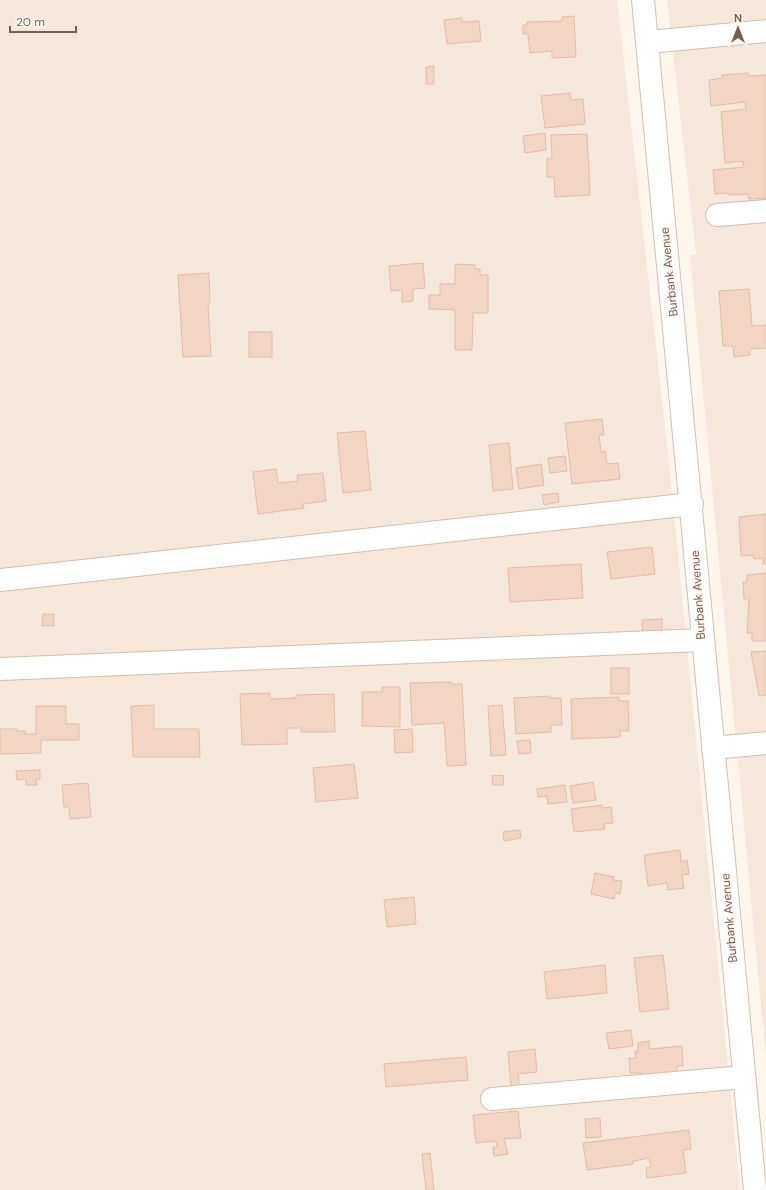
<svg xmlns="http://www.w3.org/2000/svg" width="766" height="1190" font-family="'DM Sans',sans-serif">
<rect width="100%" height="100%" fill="#fdf6ec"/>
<!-- residential -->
<g fill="#f5e8da">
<polygon points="0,0 617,0 669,462 740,1190 0,1190"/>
<polygon points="667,0 766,0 766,1058 690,255 696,254"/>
</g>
<!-- building -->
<g fill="#f3d5c3" stroke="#e6bba3">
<polygon points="574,16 576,57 552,58 552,51 530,53 528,34 523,34 523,25 527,25 527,22 562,21 562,17"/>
<polygon points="462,18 462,22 479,21 481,41 447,44 444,20"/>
<polygon points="434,66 434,84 426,84 426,67"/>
<polygon points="748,73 749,76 766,75 766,198 749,199 748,194 729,195 728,193 715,194 713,170 744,167 743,161 725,163 721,112 746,109 745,102 711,106 709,80 722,78 722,75"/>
<polygon points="570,93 571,100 583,99 585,124 545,128 541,96"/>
<polygon points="545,133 546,150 525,153 523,136"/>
<polygon points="587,134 590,195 555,197 554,177 547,177 547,159 552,158 551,135"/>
<polygon points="423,263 425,288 413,289 413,301 402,302 402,290 391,291 389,266"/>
<polygon points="455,264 475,265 475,269 480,269 480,275 488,275 488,313 473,313 472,350 455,350 455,310 429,309 429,295 440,295 440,284 455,284"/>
<polygon points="209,273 210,303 208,304 211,356 183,357 178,275"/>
<polygon points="749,289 752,326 766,325 766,348 750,349 750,355 734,357 733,346 723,346 719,291"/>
<rect x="249" y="332" width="23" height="25"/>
<polygon points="602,419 604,435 599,435 601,452 605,451 607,464 618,463 620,479 572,484 565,423"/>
<polygon points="365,431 371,490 343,493 337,433"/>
<polygon points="509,443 513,489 493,491 489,445"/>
<polygon points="565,456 567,471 550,473 548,458"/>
<polygon points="541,464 544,485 519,489 516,468"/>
<polygon points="276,469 278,483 298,481 297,475 323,473 326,501 303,504 304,508 258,514 253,472"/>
<polygon points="558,493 559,502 544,505 542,495"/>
<polygon points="766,514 766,564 763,564 763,558 754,559 753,555 741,556 739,517"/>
<polygon points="652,547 655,574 611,579 607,552"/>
<polygon points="581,564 583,598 510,602 508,568"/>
<polygon points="766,573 766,641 752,641 752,633 747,633 749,599 744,599 743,582 747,582 747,575"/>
<polygon points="43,614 54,614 54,626 42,626"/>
<polygon points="662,619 662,635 643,636 642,620"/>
<polygon points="766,651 766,695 759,696 751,652"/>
<rect x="611" y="668" width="18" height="26"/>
<polygon points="451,682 451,684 462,684 466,765 447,766 444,723 412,725 410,683"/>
<polygon points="382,687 400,687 400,727 362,726 362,692 382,692"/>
<polygon points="270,693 270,699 296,698 296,695 334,694 335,732 301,732 301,728 287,728 287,744 242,745 240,694"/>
<polygon points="550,696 550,698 561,698 562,725 551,725 551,732 516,734 514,698"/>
<polygon points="619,697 619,701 628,701 629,731 620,731 620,737 572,739 571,699"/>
<polygon points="154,705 154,729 199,729 200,757 133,757 131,706"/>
<polygon points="502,705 506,755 491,756 488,706"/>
<polygon points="36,706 66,706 66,724 79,724 79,740 41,740 41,753 0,754 0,729 17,729 17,731 25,731 25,734 36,734"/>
<polygon points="412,729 413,752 395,753 394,730"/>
<polygon points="530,740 531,753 519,754 517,741"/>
<polygon points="354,764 358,798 316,802 313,768"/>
<polygon points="40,770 40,779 36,780 37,785 26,785 26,779 17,780 16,771"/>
<polygon points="503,775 504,785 493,785 492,776"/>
<polygon points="593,782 596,800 573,803 570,786"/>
<polygon points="88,783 91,817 70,819 69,807 64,807 62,785"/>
<polygon points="565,785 567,802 548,804 547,796 538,797 537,789"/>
<polygon points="602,805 603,808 611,807 613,823 604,824 605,829 574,832 571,809"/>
<polygon points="520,830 521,838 504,841 503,832"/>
<polygon points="680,850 681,862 687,860 689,874 682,875 684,888 668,890 667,883 648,886 644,855"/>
<polygon points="595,873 614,877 613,880 622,881 620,894 615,892 614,899 591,894"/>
<polygon points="414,897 416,924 387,927 384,900"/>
<polygon points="663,955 669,1009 640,1012 634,958"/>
<polygon points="605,965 607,993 547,999 544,972"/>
<polygon points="631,1030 633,1046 609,1049 606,1033"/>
<polygon points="649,1041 650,1049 682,1046 683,1066 677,1066 677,1077 641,1080 641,1073 630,1073 629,1058 636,1058 635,1051 638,1051 638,1043"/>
<polygon points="535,1049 537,1072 518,1074 519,1085 511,1086 508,1052"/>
<polygon points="466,1057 468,1080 386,1087 384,1064"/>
<polygon points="518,1111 521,1138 504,1139 508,1154 494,1156 493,1147 497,1147 496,1141 476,1143 473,1115"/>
<polygon points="600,1118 601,1137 586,1138 585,1119"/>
<polygon points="689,1130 691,1149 683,1150 686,1173 647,1178 646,1168 651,1167 649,1158 633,1161 633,1164 587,1170 583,1143"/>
<polygon points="430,1153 434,1190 426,1190 422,1154"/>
</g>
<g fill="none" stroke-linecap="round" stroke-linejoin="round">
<defs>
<g id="minor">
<polyline points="643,0 755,1190"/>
<polyline points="648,42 766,31"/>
<polyline points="717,215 766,211"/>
<polyline points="0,580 692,504"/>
<polyline points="0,669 702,640"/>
<polyline points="713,748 766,743"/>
<polyline points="492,1099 744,1077"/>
</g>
</defs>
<!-- minor casing -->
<use href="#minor" stroke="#d1beb0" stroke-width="24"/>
<!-- minor -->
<use href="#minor" stroke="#fff" stroke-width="22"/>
</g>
<g text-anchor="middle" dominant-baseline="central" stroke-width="4" stroke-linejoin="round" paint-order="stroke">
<!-- street labels -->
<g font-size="12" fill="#7a5c4d" stroke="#fffaf3">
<text transform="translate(669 272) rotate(-96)">Burbank Avenue</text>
<text transform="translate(698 595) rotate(-94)">Burbank Avenue</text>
<text transform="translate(729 918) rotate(-95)">Burbank Avenue</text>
</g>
</g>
<!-- north arrow -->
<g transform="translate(738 28)" stroke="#fffaf3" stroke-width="3" paint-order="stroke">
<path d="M0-3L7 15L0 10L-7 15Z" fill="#7a5c4d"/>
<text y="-6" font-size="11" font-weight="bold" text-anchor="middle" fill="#7a5c4d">N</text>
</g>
<!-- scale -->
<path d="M10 26v6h66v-6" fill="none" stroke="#7a5c4d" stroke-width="2"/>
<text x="16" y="26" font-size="12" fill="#7a5c4d" stroke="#fffaf3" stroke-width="3" paint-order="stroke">20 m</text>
</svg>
